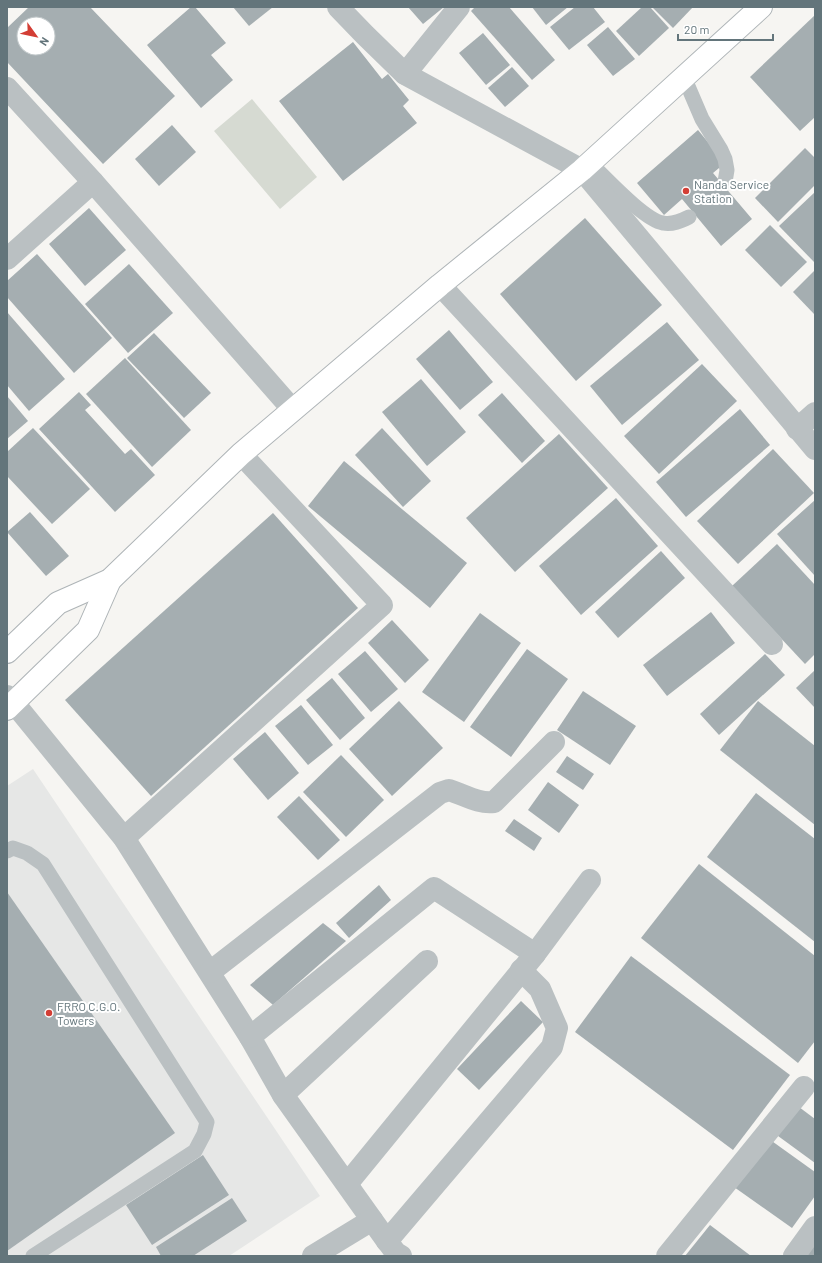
<svg xmlns="http://www.w3.org/2000/svg" width="822" height="1263" font-family="Barlow,sans-serif">
<rect width="100%" height="100%" fill="#f6f5f2"/>
<!-- built -->
<polygon fill="#e6e7e6" points="33,769 320,1196 229,1256 7,1256 7,786"/>
<!-- green -->
<polygon fill="#d6dad2" points="252,99 317,177 280,209 214,131"/>
<!-- building -->
<g fill="#a5aeb1" fill-rule="evenodd">
<path d="M29 7H90L175 96 103 164 7 62V28ZM24 24H48V48H24Z"/>
<polygon points="191,7 195,7 226,43 211,55 233,80 201,108 147,45"/>
<polygon points="233,7 273,7 249,26"/>
<polygon points="408,7 444,7 423,24"/>
<polygon points="475,7 509,7 555,60 532,80 471,11"/>
<polygon points="532,7 568,7 546,25"/>
<polygon points="575,7 593,7 605,22 569,50 550,27"/>
<polygon points="642,7 650,7 669,28 639,56 616,31"/>
<polygon points="652,7 693,7 673,28"/>
<polygon points="815,15 815,117 800,131 750,77"/>
<polygon points="608,27 635,59 613,76 587,45"/>
<polygon points="483,33 510,65 486,85 459,53"/>
<polygon points="353,42 382,79 388,74 409,100 403,106 417,123 343,181 279,101"/>
<polygon points="512,67 529,86 505,107 488,88"/>
<polygon points="172,125 196,152 159,186 135,159"/>
<polygon points="698,130 725,163 713,173 752,219 721,246 682,199 664,215 637,183"/>
<polygon points="805,148 815,158 815,185 778,222 755,198"/>
<polygon points="815,192 815,263 779,226"/>
<polygon points="89,208 126,250 85,286 49,244"/>
<polygon points="585,218 662,305 576,381 500,294"/>
<polygon points="770,225 807,262 781,287 745,250"/>
<polygon points="37,254 112,338 74,373 7,297 7,281"/>
<polygon points="129,264 173,313 128,353 85,304"/>
<polygon points="815,270 815,315 793,292"/>
<polygon points="7,312 65,379 29,411 7,385"/>
<polygon points="667,322 699,360 622,425 590,386"/>
<polygon points="449,330 493,382 460,410 416,359"/>
<polygon points="154,333 211,393 184,418 127,358"/>
<polygon points="125,358 191,430 152,467 86,394"/>
<polygon points="702,364 737,401 659,474 624,436"/>
<polygon points="421,379 466,432 427,466 382,412"/>
<polygon points="79,392 91,405 85,410 125,454 131,449 155,475 115,512 39,429"/>
<polygon points="502,393 545,441 522,463 478,415"/>
<polygon points="7,396 28,421 7,439"/>
<polygon points="740,409 770,445 686,517 656,482"/>
<polygon points="33,428 90,489 52,524 7,476 7,452"/>
<polygon points="382,428 431,481 403,507 355,455"/>
<polygon points="559,434 608,488 515,572 466,518"/>
<polygon points="773,449 814,493 738,564 697,521"/>
<polygon points="344,461 467,563 430,608 308,506"/>
<polygon points="616,498 658,546 581,615 539,566"/>
<polygon points="815,500 815,576 777,534"/>
<polygon points="30,512 69,556 46,576 7,532"/>
<polygon points="273,513 358,608 151,796 65,700"/>
<polygon points="777,544 815,585 815,654 805,664 732,586"/>
<polygon points="661,551 685,578 618,638 595,612"/>
<polygon points="711,612 735,643 667,696 643,665"/>
<polygon points="480,613 521,643 464,722 422,692"/>
<polygon points="392,620 429,660 405,683 368,643"/>
<polygon points="527,649 568,679 511,757 470,727"/>
<polygon points="365,651 398,689 371,712 338,674"/>
<polygon points="765,654 785,675 719,735 700,714"/>
<polygon points="815,670 815,708 796,688"/>
<polygon points="332,678 365,718 340,740 306,700"/>
<polygon points="583,691 636,726 610,765 557,730"/>
<polygon points="399,701 443,748 392,796 349,749"/>
<polygon points="758,701 815,746 815,825 720,750"/>
<polygon points="301,705 333,745 308,765 275,726"/>
<polygon points="265,732 299,773 268,800 233,759"/>
<polygon points="341,755 384,800 346,837 303,792"/>
<polygon points="567,756 594,774 583,790 556,772"/>
<polygon points="548,782 579,805 559,833 528,810"/>
<polygon points="756,793 815,839 815,942 707,857"/>
<polygon points="299,796 340,840 318,860 277,817"/>
<polygon points="514,819 542,838 534,851 505,831"/>
<polygon points="699,864 815,956 815,1041 798,1063 641,938"/>
<polygon points="379,885 391,900 349,938 336,923"/>
<polygon points="7,892 175,1133 7,1251"/>
<polygon points="323,923 346,941 273,1005 250,985"/>
<polygon points="631,956 790,1075 733,1150 575,1032"/>
<polygon points="521,1001 543,1022 479,1090 457,1069"/>
<polygon points="795,1104 815,1119 815,1163 774,1133"/>
<polygon points="769,1139 815,1172 815,1196 792,1228 734,1187"/>
<polygon points="203,1155 229,1195 152,1245 126,1205"/>
<polygon points="232,1198 247,1221 193,1256 161,1256 156,1247"/>
<polygon points="710,1225 751,1256 685,1256"/>
<polygon points="815,1238 815,1256 801,1256"/>
</g>
<g fill="none" stroke-linecap="round" stroke-linejoin="round">
<defs>
<g id="primary">
<polyline points="7,652 58,603 110,580 241,454 440,285 582,170 761,7"/>
<polyline points="7,709 88,630 110,580"/>
</g>
</defs>
<!-- primary casing -->
<use href="#primary" stroke="#aeb4b7" stroke-width="24"/>
<!-- service -->
<g stroke="#bac0c2" stroke-width="15">
<polyline points="684,77 702,119 721,150 725,159 727,170 725,182"/>
<path d="M590 163C605 177 644 220 663 223 672 225 681 221 689 217"/>
<polyline points="7,851 13,848 27,853 43,864 207,1122 204,1134 195,1151 33,1256"/>
</g>
<!-- minor -->
<g stroke="#bac0c2" stroke-width="22">
<polyline points="338,7 365,35 405,74 582,170 815,449"/>
<polyline points="405,74 459,7"/>
<polyline points="7,88 93,182 293,410"/>
<polyline points="7,259 93,182"/>
<polyline points="440,285 772,644"/>
<polyline points="797,429 815,413"/>
<polyline points="7,696 14,703 124,838 250,1037 283,1095 387,1241 396,1253 401,1256"/>
<polyline points="124,838 382,605 241,454"/>
<path d="M210 972 440 793 449 790C465 795 478 804 494 802L554 742"/>
<polyline points="250,1037 434,888 535,954"/>
<polyline points="283,1095 427,961"/>
<polyline points="347,1184 535,954 590,880"/>
<polyline points="387,1241 552,1047 557,1028 540,989 521,970"/>
<polyline points="313,1256 372,1220"/>
<polyline points="667,1256 804,1087"/>
<polyline points="794,1256 815,1227"/>
</g>
<!-- primary -->
<use href="#primary" stroke="#fff" stroke-width="22"/>
</g>
<!-- markers -->
<g fill="#d33e35" stroke="#fff" stroke-width="1.5">
<circle cx="686" cy="191" r="4"/>
<circle cx="49" cy="1013" r="4"/>
</g>
<g text-anchor="middle" dominant-baseline="central" stroke-width="4" stroke-linejoin="round" paint-order="stroke">
<!-- poi labels -->
<g font-size="12" fill="#63757b" stroke="#fff" text-anchor="start">
<text x="694" y="184">Nanda Service<tspan x="694" dy="14">Station</tspan></text>
<text x="57" y="1006">FRRO C.G.O.<tspan x="57" dy="14">Towers</tspan></text>
</g>
</g>
<!-- border -->
<rect width="822" height="1263" fill="none" stroke="#63757b" stroke-width="16"/>
<!-- north arrow -->
<g transform="translate(36 36) rotate(123)"><circle r="19" fill="#ffffff" stroke="#c1c8ca"/>
<path d="M0-3L7 15L0 10L-7 15Z" fill="#d33e35"/>
<text y="-6" font-size="11" font-weight="bold" text-anchor="middle" fill="#63757b">N</text>
</g>
<!-- scale -->
<path d="M678 34v6h95v-6" fill="none" stroke="#63757b" stroke-width="2"/>
<text x="684" y="34" font-size="12" fill="#63757b" stroke="#ffffff" stroke-width="3" paint-order="stroke">20 m</text>
</svg>
